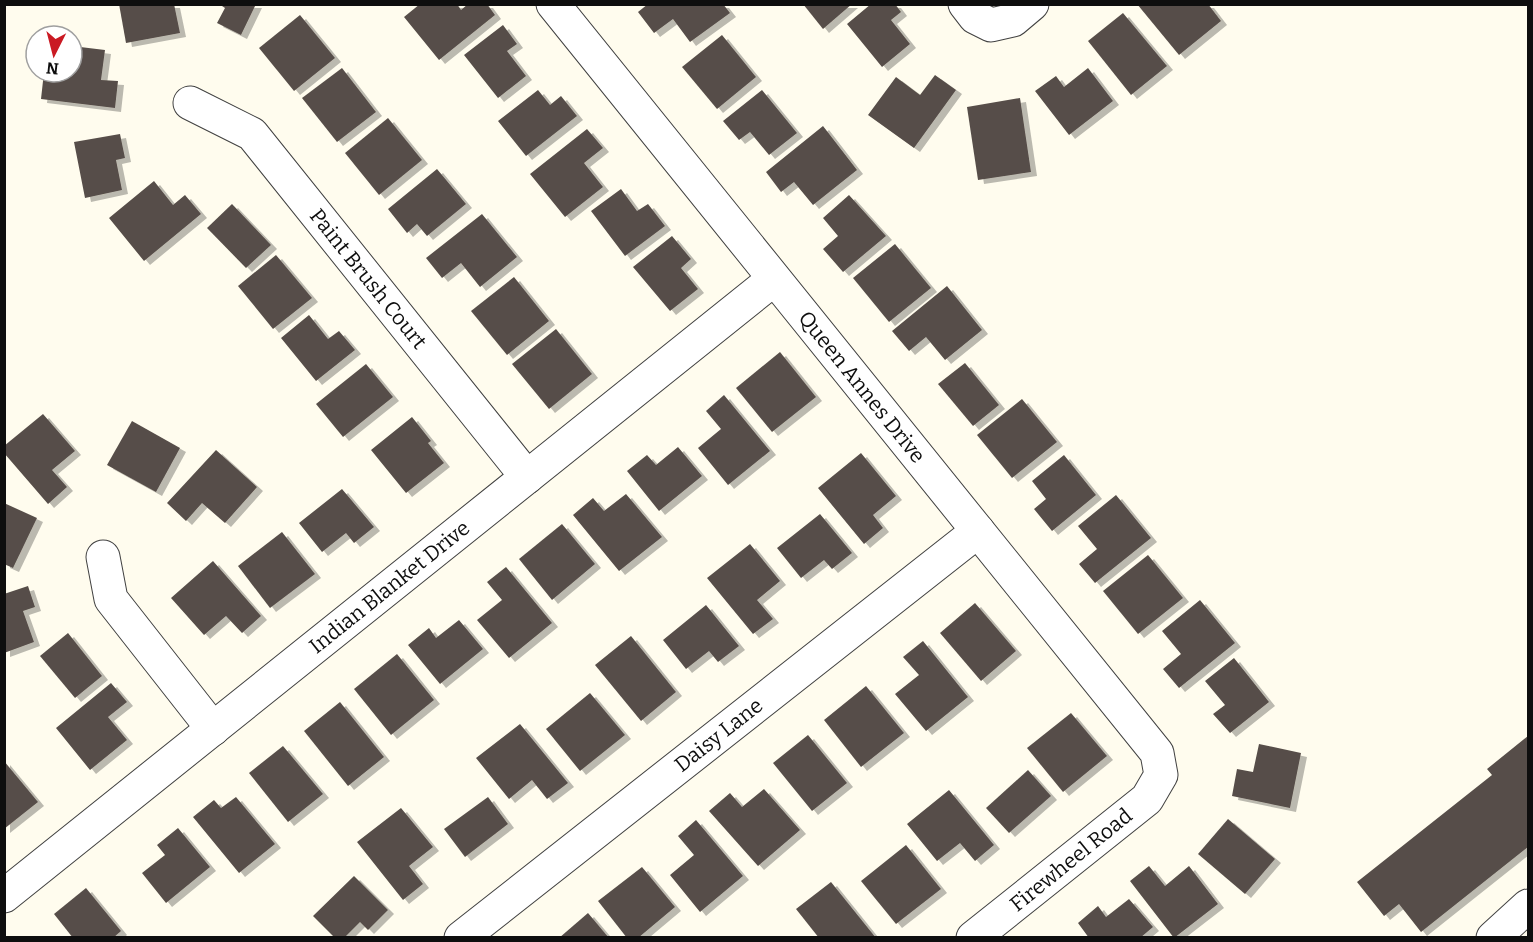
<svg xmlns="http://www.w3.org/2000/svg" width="1533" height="942" font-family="Bitter,serif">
<defs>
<filter id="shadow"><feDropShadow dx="6" dy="4" stdDeviation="0" flood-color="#0004"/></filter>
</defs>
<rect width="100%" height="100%" fill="#fffcee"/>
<!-- building -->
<g fill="#574e49" filter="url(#shadow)">
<polygon points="119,4 174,4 180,33 126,43"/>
<polygon points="219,4 256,4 241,35 217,23 225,8"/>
<polygon points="420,4 457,4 461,10 468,4 487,4 495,15 439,60 404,17"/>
<polygon points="648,4 723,4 730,13 690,42 673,19 654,33 638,12"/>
<polygon points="803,4 852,4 823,29"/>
<polygon points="871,4 895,4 901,12 891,20 910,44 882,67 847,24"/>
<polygon points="1137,4 1208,4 1221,21 1179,55"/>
<polygon points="1123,13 1167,66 1131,95 1088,41"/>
<polygon points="300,15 335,58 294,91 259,48"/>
<polygon points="503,25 517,44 507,51 526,76 498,98 464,55"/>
<polygon points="722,35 756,77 717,109 682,67"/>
<polygon points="72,46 105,50 101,80 118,81 115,108 41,99 44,72 72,72"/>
<polygon points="342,68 376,112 337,142 302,98"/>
<polygon points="1088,68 1113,101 1069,135 1035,91 1056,76 1064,87"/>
<polygon points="935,75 956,90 914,148 868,115 896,77 920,95"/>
<polygon points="538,90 550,105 561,96 577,116 526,156 498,121"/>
<polygon points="762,90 797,133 769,155 750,132 739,140 723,121"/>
<polygon points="1020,98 1031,172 978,180 967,107"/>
<polygon points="388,118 422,160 379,195 345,153"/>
<polygon points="823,126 857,170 813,205 794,182 781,192 766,172"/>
<polygon points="587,129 603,148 584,163 603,187 565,217 530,174"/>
<polygon points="120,134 125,158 116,160 122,190 85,198 74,142"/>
<polygon points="437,169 466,204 427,236 417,224 407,233 388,209"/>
<polygon points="154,181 173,205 185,195 201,214 144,261 109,218"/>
<polygon points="621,189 637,211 648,204 665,226 625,256 591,211"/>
<polygon points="849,195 886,236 843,272 823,249 838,236 823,218"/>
<polygon points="232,204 271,245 246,268 207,228"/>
<polygon points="482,214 517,257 480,287 461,263 442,278 426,258"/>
<polygon points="672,236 691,259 681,268 698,289 670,311 633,267"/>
<polygon points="895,244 931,288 889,322 853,278"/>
<polygon points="276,255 312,298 273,329 238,286"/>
<polygon points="514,277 549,321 507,355 471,311"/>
<polygon points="947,286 982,330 945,360 926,337 909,351 892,331"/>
<polygon points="309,315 328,339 339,331 355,350 316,381 281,338"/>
<polygon points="556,329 592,374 549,409 512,364"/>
<polygon points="780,352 816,397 772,432 736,388"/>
<polygon points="965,363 999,405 973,426 938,384"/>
<polygon points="366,364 393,397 343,437 316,404"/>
<polygon points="724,395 770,451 728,485 698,448 721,429 706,411"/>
<polygon points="1022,399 1057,442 1012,478 977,435"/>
<polygon points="43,414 75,451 52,470 67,487 48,504 4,453 4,446"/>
<polygon points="412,417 431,441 428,443 444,463 406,493 371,450"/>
<polygon points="132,421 180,448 156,492 107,465"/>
<polygon points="678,447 702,476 659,511 627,471 647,455 656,465"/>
<polygon points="216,450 257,487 225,523 202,503 186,521 167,503"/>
<polygon points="861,453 896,496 873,515 883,528 864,544 818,488"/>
<polygon points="1064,455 1096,495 1052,531 1034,509 1046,499 1032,481"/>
<polygon points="342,489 374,527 354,543 346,533 322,552 299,523"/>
<polygon points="626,494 662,537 619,571 573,515 593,498 604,511"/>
<polygon points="1116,495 1151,538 1095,583 1079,564 1097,549 1078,526"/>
<polygon points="4,503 37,518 13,568 4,564"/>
<polygon points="820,514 852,553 832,569 824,560 801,578 777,548"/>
<polygon points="562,524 595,564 552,600 519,559"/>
<polygon points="282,532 315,574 270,608 238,566"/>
<polygon points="750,544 780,581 757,600 773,619 753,634 707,578"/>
<polygon points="1148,555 1183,598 1138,634 1103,591"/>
<polygon points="213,561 261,616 242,633 226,616 204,635 171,598"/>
<polygon points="506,567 552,623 509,658 477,620 502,600 487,582"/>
<polygon points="28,586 35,607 23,611 34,642 4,653 4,594"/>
<polygon points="1200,600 1235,643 1179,688 1163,669 1181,654 1162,631"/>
<polygon points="975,603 1016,651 981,681 940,633"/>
<polygon points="706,605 739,646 718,662 709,651 686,669 663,640"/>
<polygon points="459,620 483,649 440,684 408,645 429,628 436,638"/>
<polygon points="68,633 102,676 75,698 40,656"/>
<polygon points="631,636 676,692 641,721 595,665"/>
<polygon points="923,641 968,697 926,731 895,694 919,675 903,657"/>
<polygon points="397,654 434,700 391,735 354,689"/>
<polygon points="1234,658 1269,702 1230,733 1213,714 1225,705 1205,681"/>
<polygon points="111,683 127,702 108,717 127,740 90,770 56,728"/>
<polygon points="866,686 904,733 861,767 824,720"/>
<polygon points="590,693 625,735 580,771 546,729"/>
<polygon points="340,702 384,757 348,786 304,731"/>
<polygon points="1071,713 1107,756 1063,792 1027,748"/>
<polygon points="520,724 568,783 547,799 532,780 509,799 476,758"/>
<polygon points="808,735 847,783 812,811 773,763"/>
<polygon points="1528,736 1528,847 1421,932 1399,904 1384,916 1357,882 1492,775 1487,769"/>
<polygon points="1259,744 1301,753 1290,808 1232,796 1237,769 1253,772"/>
<polygon points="283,746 323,794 288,822 249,773"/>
<polygon points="4,761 38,802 4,829"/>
<polygon points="1028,770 1051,796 1009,833 986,808"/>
<polygon points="764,789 800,830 758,866 709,811 730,793 742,807"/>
<polygon points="949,790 994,845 975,861 960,843 937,861 907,824"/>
<polygon points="236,797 275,844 239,873 193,817 214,800 221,808"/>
<polygon points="488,797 508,824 465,857 444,829"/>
<polygon points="401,808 433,847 409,866 423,884 403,900 357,842"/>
<polygon points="1228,819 1275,859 1245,894 1198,854"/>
<polygon points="696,820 743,876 700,912 670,875 694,855 678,836"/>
<polygon points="178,828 210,867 166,903 142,873 165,855 157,845"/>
<polygon points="906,845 941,889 896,924 861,881"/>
<polygon points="1149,866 1165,886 1189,866 1218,904 1174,938 1130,881"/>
<polygon points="642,867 675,907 638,938 627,938 598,901"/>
<polygon points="354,876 388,910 368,930 360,922 344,938 335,938 313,916"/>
<polygon points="831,882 876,938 819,938 796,909"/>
<polygon points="86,888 121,931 113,938 73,938 54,914"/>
<polygon points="1129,899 1153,927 1140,938 1089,938 1078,923 1098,906 1106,917"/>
<polygon points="588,913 609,938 559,938"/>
</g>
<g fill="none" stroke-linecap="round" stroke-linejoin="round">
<defs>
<g id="minor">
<path id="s1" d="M553 4 1157 753 1161 775 1147 799 973 938"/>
<polyline points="965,4 975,17 991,25 1013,20 1032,4"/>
<path id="s2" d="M190 103 252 134 527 477"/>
<polyline points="103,557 111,599 213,729"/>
<path id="s3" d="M4 896 774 279"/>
<path id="s4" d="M461 938 978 531"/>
<polyline points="1493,938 1528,906"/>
</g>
</defs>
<!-- minor casing -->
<use href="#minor" stroke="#414141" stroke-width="35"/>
<!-- minor -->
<use href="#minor" stroke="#fff" stroke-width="33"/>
</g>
<g text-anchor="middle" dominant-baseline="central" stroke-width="6" stroke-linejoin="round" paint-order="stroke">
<!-- street labels -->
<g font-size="21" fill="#0e0e0e" stroke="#fff">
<text stroke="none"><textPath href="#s2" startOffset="255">Paint Brush Court</textPath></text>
<text stroke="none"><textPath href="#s1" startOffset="492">Queen Annes Drive</textPath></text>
<text stroke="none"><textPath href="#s3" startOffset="494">Indian Blanket Drive</textPath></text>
<text stroke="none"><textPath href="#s4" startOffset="328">Daisy Lane</textPath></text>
<text transform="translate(1071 860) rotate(-39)">Firewheel Road</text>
</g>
</g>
<!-- border -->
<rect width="1533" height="942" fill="none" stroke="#0e0e0e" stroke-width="12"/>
<!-- north arrow -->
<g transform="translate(54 54) rotate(186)"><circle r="28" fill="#ffffff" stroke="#9f9f9f" stroke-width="1.5"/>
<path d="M0-4.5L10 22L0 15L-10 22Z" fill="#ca1a23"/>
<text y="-9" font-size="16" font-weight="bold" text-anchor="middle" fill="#0e0e0e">N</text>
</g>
</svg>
